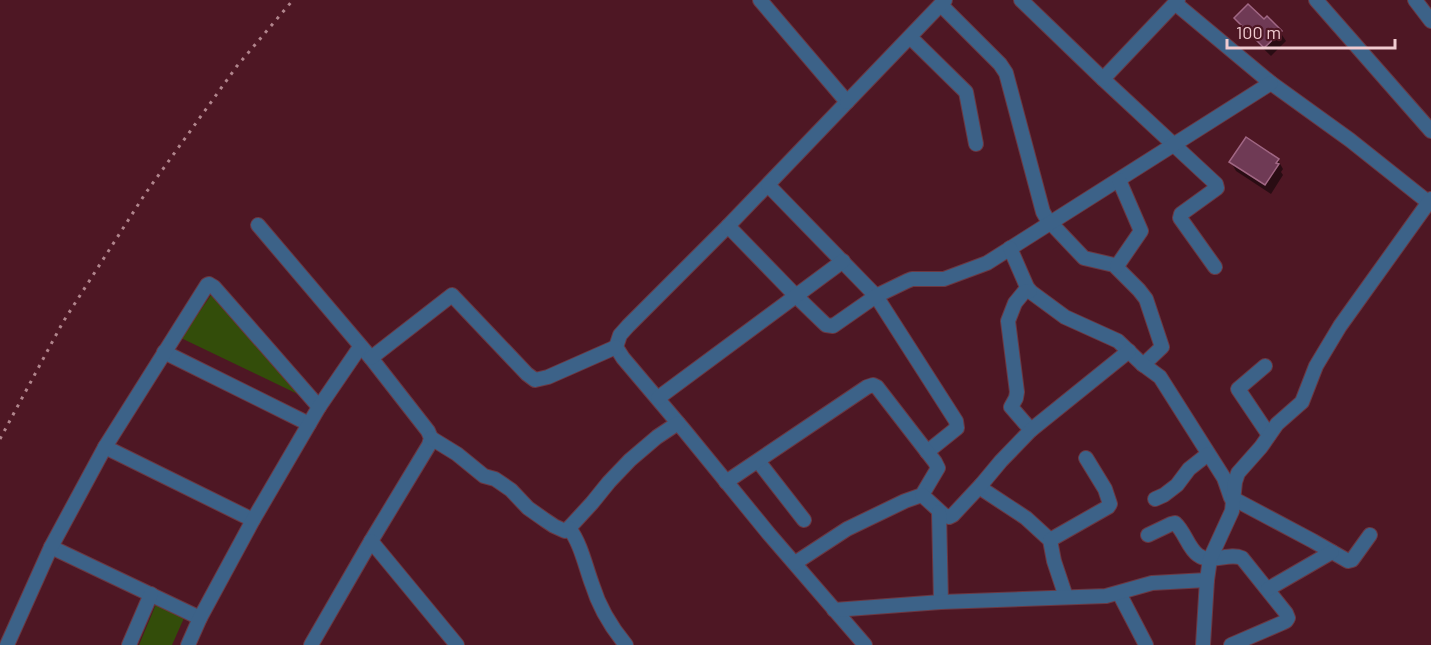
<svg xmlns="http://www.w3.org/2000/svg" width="1431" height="645" font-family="Barlow,sans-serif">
<rect width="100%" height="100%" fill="#4e1724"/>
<!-- green -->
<g fill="#334d0a">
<polygon points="216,288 308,399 181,338"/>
<polygon points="159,597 188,609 172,645 139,645"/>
</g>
<!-- shadow -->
<g fill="#0007">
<polygon points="1236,18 1264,21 1280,32 1286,41 1271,56 1242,28"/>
<polygon points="1278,160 1283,169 1281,172 1283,175 1271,194 1236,171 1231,162"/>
</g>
<!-- building -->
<g fill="#6f3a55" stroke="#a16784" stroke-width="1.5">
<polygon points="1248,4 1264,19 1267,16 1282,31 1264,48 1234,18"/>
<polygon points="1246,137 1279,159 1276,163 1279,164 1265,185 1229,162"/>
</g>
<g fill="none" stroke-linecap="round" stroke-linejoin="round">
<defs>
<g id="minor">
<polyline points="760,0 847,102 728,226 628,326 620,335 616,347 623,358 684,430 769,534 865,645"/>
<polyline points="1021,0 1103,79 1216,184 1217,188 1181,214 1180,218 1215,267"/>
<polyline points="1316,0 1431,131"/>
<polyline points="1415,0 1431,21"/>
<polyline points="1175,3 1271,83 1350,140 1428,202"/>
<polyline points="941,5 1000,64 1006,73 1043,212 1047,219 1084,258 1114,265 1139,290 1146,299 1162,347 1143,365"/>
<polyline points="910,37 966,92 976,144"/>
<polyline points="1103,79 1178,0"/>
<polyline points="847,102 945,0"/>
<polyline points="768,185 876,296 956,421 957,428 927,452"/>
<polyline points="258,225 371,358 428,431 431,438 429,445 371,541 311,645"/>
<polyline points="728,226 796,296 826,325 833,326 876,296 907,281 912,279 944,279 987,263 1271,83"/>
<polyline points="1010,248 1027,287 1031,292 1065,317 1118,341 1141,363 1160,377 1224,478 1231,498"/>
<polyline points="1117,266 1141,231 1119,180"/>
<polyline points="1030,291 1024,292 1015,303 1008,321 1017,392 1016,398 1011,407 1031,430"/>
<polyline points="164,352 309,424"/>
<polyline points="371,358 452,295 527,374 535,380 548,377 616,347"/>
<polyline points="1265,366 1238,389 1269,435"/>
<polyline points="658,398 843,261"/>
<polyline points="431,438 457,454 484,476 495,479 511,490 528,508 545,520 554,526 565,531 569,528 592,503 609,482 630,460 657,437 678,423"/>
<polyline points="105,447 253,520"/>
<polyline points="758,461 804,520"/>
<polyline points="726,482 867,387 873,385 877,387 935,462 938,468 922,495 905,501 847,529 795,563"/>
<polyline points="981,485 985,491 1026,518 1050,540 1054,561 1066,597"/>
<polyline points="922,495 945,516 949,517 953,515 981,485 1001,461 1031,430 1129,351"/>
<polyline points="1155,499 1164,495 1177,485 1189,469 1208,454"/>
<polyline points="1234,499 1313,541 1348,561 1352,560 1370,535"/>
<polyline points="939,512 941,602"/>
<path d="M569 528C581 544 585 565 592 584 599 607 611 627 626 645"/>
<path d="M1148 535 1171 524 1175 523C1185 532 1188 548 1198 555 1211 565 1228 552 1242 558L1286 613 1288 618 1286 621 1282 623 1231 645"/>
<polyline points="1050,540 1108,507 1110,504 1105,489 1086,458"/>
<polyline points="371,541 457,645"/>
<polyline points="51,547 200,618"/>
<polyline points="1268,589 1332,552"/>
<polyline points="1119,593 1146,645"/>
<polyline points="834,610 941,602 1106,596 1152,583 1207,580"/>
<polyline points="7,645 51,547 105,447 207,285 209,284 214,287 319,407"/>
<polyline points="129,645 151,594"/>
<polyline points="188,645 200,618 253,520 319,407 360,347"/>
<polyline points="1203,645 1207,580 1210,559 1232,511 1235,482 1238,473 1261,447 1277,424 1302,402 1316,366 1340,326 1431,199"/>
</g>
</defs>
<!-- minor casing -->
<use href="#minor" stroke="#6b3843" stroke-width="16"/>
<!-- minor -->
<use href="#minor" stroke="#3c6288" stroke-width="14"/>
<!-- rail -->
<polyline stroke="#b1858d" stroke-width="3" stroke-dasharray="3 6" stroke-linecap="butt" points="0,439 63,322 145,194 237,66 293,0"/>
</g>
<!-- scale -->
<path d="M1227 39v9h168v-9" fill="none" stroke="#f1ccd1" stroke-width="3"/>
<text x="1236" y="39" font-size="18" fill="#f1ccd1" stroke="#4e1724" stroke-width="4.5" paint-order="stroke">100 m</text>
</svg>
